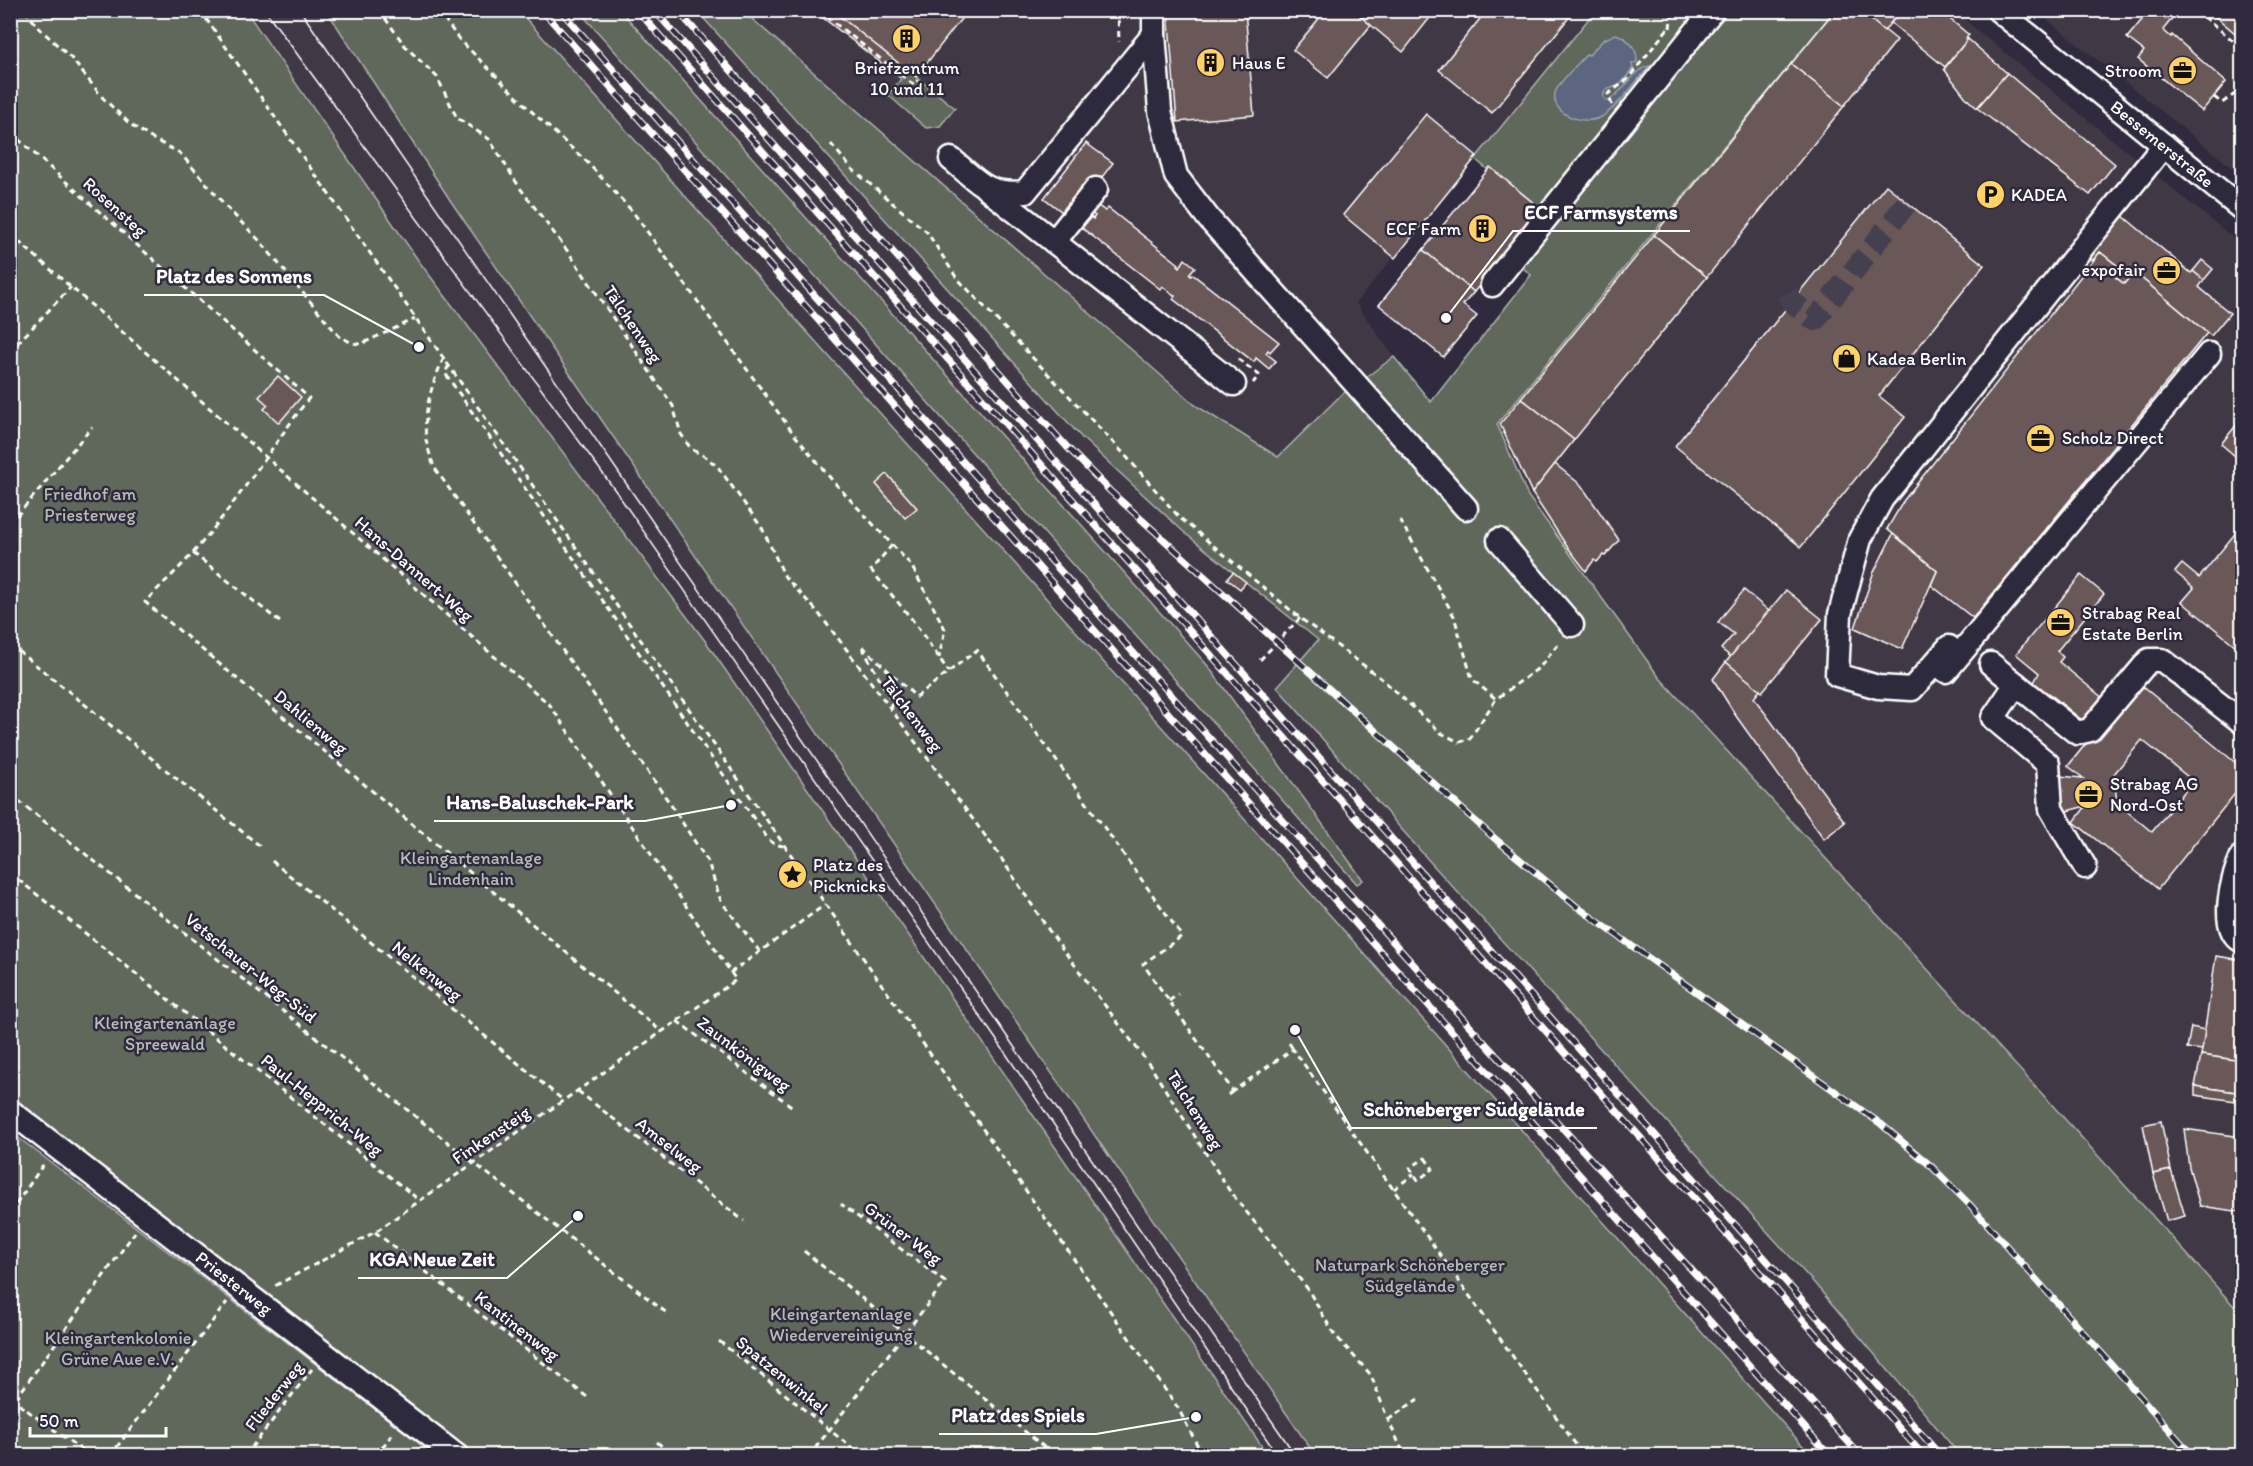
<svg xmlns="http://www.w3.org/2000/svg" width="2253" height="1466" font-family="Itim,sans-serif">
<rect width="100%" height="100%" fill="#2f2a3d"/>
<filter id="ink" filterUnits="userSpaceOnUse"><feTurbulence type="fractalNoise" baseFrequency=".0167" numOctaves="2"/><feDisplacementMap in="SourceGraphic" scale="12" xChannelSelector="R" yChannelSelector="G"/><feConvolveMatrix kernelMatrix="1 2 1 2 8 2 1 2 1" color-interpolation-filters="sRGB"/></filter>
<g filter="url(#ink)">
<!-- built -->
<g fill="#413845">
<polygon points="246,11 327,11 452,203 1315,1455 1268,1455 706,642 418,260"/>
<polygon points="519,11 579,11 1358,884 1362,879 1208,666 621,11 697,11 1082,438 1186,534 1318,641 1278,687 1815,1284 1960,1455 1811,1455 1239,813"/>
<polygon points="743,11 1595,11 1356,303 1394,357 1340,396 1278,457 1195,405"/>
<polygon points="1834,11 1954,11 2242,245 2242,392 2237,398 2242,403 2242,1315 2044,1096 1659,677 1528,496 1497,423"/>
<polygon points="2036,11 2242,11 2242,176 2239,173"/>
</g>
<!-- green -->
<g fill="#5f675a" stroke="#afb3ac" stroke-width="1.5">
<polygon points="10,11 246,11 418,260 706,642 1268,1455 475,1455 11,1099"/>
<polygon points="327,11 519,11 1239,813 1811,1455 1315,1455 452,203"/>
<polygon points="579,11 621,11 1208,666 1363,880 1357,884"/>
<polygon points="697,11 743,11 1195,405 1278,457 1340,396 1394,357 1431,402 1531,275 1516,262 1552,218 1491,168 1488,170 1475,159 1595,11 1834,11 1497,424 1528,496 1659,677 2044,1096 2242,1315 2242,1455 1960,1455 1815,1284 1432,864 1277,687 1318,640 1186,534 1082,438"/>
<polygon points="905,68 955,108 940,126 926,128 888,95 901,79 899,77"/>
<polygon points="11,1132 435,1455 11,1455"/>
</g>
<!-- water -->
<path fill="#5b667e" stroke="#9da3b2" stroke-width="1.5" d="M1616 34C1628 38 1638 49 1637 62L1632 64 1633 68 1620 85 1605 90 1603 97 1607 101C1625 92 1634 68 1650 66 1634 83 1622 103 1603 116 1586 127 1550 115 1555 93 1558 82 1579 63 1587 54L1589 55 1603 40Z"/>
<!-- building -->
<g fill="#6b5959" stroke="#fff" stroke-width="1.5" fill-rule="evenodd">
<polygon points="813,10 832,10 905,68 899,77"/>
<polygon points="832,10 968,10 916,77"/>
<polygon points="1245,10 1254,115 1177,122 1168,11"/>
<polygon points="1326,10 1353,10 1371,25 1328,78 1293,50"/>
<polygon points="1353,10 1436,10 1403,52"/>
<polygon points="1487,10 1575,10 1492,113 1439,70"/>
<polygon points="1835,10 1860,10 1897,40 1844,106 1791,64"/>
<polygon points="1860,10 1901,10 1884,31"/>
<polygon points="1901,10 1939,10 1969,35 1966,38 1968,39 1945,67 1891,23"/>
<polygon points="2150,10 2179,10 2163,30 2171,37 2172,35 2226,82 2202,111 2138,59 2144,51 2127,38"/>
<polygon points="2208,10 2242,10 2242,39"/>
<polygon points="1968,39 2007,73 1977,108 1967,99 1944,69"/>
<polygon points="1791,64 1844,106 1707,277 1654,235"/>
<polygon points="2007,73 2115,164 2090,195 1977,108"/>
<polygon points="1426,114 1477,156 1395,258 1343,215"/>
<polygon points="1086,143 1113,163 1070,218 1044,198"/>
<polygon points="1490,167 1541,209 1474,292 1423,250"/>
<polygon points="1886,185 1984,265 1879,396 1905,417 1801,547 1675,446"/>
<polygon points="1092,201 1105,211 1108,208 1179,264 1178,265 1180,267 1185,259 1195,267 1189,274 1191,276 1192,274 1279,342 1270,352 1268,350 1266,353 1276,361 1269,369 1256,358 1254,362 1173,299 1175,296 1162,286 1160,289 1082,228 1091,217 1093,219 1095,216 1086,209"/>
<polygon points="2123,216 2191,273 2193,271 2204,280 2199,287 2230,313 2211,336 2134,272 2124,284 2113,275 2119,267 2100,252 2093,260 2087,255 2095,246 2097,247"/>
<polygon points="1654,235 1707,277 1574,440 1521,398"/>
<polygon points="1423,250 1474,292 1463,305 1477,316 1443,357 1379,305"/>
<polygon points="2100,252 2119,267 2113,275 2124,284 2134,272 2207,333 1973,618 1931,585 1937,571 1887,529 1904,500"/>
<polygon points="2202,260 2213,269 2204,280 2193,271"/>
<polygon points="278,376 301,397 279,423 264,409 268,405 259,397"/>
<polygon points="1521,398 1574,440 1532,493 1500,424"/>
<polygon points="2242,418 2242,462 2221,444"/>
<polygon points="1555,464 1581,485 1619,540 1605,556 1603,555 1597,562 1594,560 1586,571 1566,545 1532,493"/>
<polygon points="887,474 917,508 905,518 876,484"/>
<polygon points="2242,525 2242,651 2182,602 2194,588 2175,572 2182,564 2199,578"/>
<polygon points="1893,534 1937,571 1902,649 1855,628 1873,574"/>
<polygon points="1233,572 1246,582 1240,589 1227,579"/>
<polygon points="2081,575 2104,594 2057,651 2063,657 2059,662 2104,699 2084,722 2049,693 2047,696 2033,684 2039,673 2016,654"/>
<polygon points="1744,590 1769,611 1731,657 1721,649 1734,634 1718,622"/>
<polygon points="1786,590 1822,619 1762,692 1726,662"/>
<polygon points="1726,662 1760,690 1754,698 1845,822 1824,839 1736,716 1713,679"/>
<path d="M2136 681 2242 768V785L2158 889 2074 822 2086 806 2063 812 2059 776 2083 778 2068 766ZM2142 740 2193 781 2152 832 2117 803 2114 774Z"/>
<polygon points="2216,956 2242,960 2242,1061 2201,1055"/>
<polygon points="2191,1027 2205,1030 2202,1050 2187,1048"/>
<polygon points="2201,1055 2242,1061 2242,1093 2195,1086"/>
<polygon points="2195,1086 2242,1093 2242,1102 2195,1095"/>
<polygon points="2161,1121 2171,1170 2153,1174 2143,1125"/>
<polygon points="2184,1129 2242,1137 2242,1212 2200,1206 2189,1167"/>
<polygon points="2171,1170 2185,1216 2167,1221 2153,1174"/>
</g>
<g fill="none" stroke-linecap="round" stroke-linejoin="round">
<!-- minor-tunnel -->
<polyline stroke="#443f50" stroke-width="22" stroke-dasharray="22 11" stroke-linecap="butt" points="1787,293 1792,302 1815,320 1913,195"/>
<defs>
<g id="minor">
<polyline points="1998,10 2242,209"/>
<polyline points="1154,34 1160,111 1176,176 1209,219 1466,508"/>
<path d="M951 159C979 182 986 196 1025 192L1154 34V10"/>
<polyline points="986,188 1234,384"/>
<polyline points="1054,242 1096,189"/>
<polyline points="1492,285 1713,10"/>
<polyline points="1499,540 1572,625"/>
<polyline points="1949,647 1912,689 1878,687 1837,675 1840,614 1860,539 1882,499 2164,145"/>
<polyline points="1991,664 2077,733 2090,730 2149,660 2162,660 2242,722"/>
<polyline points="1946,671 2209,354"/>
<polyline points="2016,684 1993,718 2048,764 2051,809 2085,867"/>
<path d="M2242 856C2233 876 2218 928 2242 941"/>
<polyline points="10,1111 457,1456"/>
</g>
</defs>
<!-- minor casing -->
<use href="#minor" stroke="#fff" stroke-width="27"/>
<!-- path -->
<g stroke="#fff" stroke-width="3" stroke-dasharray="6 4.5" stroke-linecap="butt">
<polyline points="25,10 37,26 71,58 103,98 130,124 151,138 180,153 231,212 259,240 339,336 352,343 361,344 415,319"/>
<polyline points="200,10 1178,1408 1203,1456"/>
<polyline points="379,10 406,47 437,77 457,118 489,139 520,188 569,253 673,406 681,434 691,449 706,457 718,467 762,528 785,577 816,610 847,650 995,849 1050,932 1151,1067 1229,1190 1307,1288 1334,1334 1371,1375 1388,1420 1405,1456"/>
<polyline points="438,10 458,38 530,110 587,162 633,212 793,433 832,480 911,565 945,629 939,658"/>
<polyline points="818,10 914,85 918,80"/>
<polyline points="1118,10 1119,42"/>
<polyline points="2196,10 2242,48"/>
<polyline points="1670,28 1672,10"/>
<polyline points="2214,97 2222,103 2242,89"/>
<polyline points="1612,105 1608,94 1627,80 1669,27"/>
<path d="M10 132 309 398C270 449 236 504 193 553 178 570 161 585 145 602L662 1032"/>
<polyline points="831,144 851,168 927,232 956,277 1125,455 1179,517 1300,618 1382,679 1441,733 1459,742 1469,740 1496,699 1540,667 1560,641"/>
<polyline points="10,234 550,705 736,980 375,1232 273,1287"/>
<polyline points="10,351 71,287"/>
<path d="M444 358C432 382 423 412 426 440 428 449 431 458 434 467L669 802 708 862 721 901 760 952"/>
<polyline points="1238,359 1259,375 1253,383"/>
<polyline points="449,365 445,373 768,839 774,844 783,846"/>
<polyline points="1400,520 1454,616 1472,679 1496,699"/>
<polyline points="10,524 92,427"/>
<polyline points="892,545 871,570 911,618 949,672"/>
<polyline points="193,553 280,622"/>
<polyline points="10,644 260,846"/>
<polyline points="1260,660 1300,618"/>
<polyline points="892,709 890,698 861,645 916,697 977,650 1182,936 1143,964 1233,1091 1293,1049 1584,1456"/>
<polyline points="10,794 474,1163 668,1314"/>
<polyline points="272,861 564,1101"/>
<polyline points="10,873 419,1200"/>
<polyline points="730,973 826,904"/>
<polyline points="1169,1001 1178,994"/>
<polyline points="677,1021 794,1108"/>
<polyline points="1289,1043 1293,1049"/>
<polyline points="578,1091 744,1221"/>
<polyline points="1228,1095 1233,1091"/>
<polygon points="1425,1158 1433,1169 1418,1180 1410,1168"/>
<polyline points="1394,1189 1414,1174"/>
<polyline points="10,1213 45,1162"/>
<polyline points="375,1232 587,1397"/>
<polyline points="804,1251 1055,1456"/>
<polyline points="719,1341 862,1456"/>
<polyline points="10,1398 90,1456"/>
<polyline points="10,1407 135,1232"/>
<polyline points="1388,1420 1418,1399"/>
<polyline points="657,1442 673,1456"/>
<polyline points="110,1456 227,1302"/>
<polyline points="245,1456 312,1369"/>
<polyline points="376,1456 393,1433"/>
<polyline points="809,1456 945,1282 841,1204"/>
</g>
<!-- minor -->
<use href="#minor" stroke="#2f2a3d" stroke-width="22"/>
<!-- tram -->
<g stroke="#fff" stroke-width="1.5">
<polyline points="265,10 617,493 1000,1045 1278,1456"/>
<polyline points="300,10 1296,1456"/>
</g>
<defs>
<g id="rail">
<polyline points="542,10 1830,1456"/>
<polyline points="560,10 1304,844 1861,1456"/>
<polyline points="637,10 1924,1456"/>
<polyline points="654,10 1941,1456"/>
<polyline points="677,10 1067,447 1110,491 1493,837 1576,906 1881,1124 1931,1166 1971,1206 2193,1456"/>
</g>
</defs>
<!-- rail casing -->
<use href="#rail" stroke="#fff" stroke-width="7"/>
<!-- rail -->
<use href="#rail" stroke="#2f2a3d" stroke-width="4.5" stroke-dasharray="14" stroke-linecap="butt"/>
</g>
</g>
<!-- icons -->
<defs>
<symbol id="building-disc" viewBox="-11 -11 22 22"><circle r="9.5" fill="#ffd166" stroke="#2f2a3d"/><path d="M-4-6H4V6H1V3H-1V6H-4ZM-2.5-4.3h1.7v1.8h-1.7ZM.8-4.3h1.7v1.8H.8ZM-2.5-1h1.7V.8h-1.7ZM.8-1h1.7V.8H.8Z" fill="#111"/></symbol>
<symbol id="office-disc" viewBox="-11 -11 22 22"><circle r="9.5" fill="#ffd166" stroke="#2f2a3d"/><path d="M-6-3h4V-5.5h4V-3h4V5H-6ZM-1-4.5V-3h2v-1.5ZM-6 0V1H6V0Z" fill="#111"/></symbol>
<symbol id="parking-disc" viewBox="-11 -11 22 22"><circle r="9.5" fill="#ffd166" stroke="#2f2a3d"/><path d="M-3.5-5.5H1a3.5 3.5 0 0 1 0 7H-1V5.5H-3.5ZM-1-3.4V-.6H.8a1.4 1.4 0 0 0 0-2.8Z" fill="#111"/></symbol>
<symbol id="shop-disc" viewBox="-11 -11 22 22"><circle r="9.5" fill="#ffd166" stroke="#2f2a3d"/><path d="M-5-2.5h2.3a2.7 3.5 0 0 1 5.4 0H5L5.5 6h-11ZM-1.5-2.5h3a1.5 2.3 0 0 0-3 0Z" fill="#111"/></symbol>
<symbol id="sight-disc" viewBox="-11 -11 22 22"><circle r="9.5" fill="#ffd166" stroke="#2f2a3d"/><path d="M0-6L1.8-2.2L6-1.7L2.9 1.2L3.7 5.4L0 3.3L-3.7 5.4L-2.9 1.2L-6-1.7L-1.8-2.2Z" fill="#111"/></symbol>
</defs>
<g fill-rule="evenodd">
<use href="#building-disc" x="890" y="22" width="33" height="33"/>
<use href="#building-disc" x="1194" y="46" width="33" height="33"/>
<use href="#office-disc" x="2166" y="54" width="33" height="33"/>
<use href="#parking-disc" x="1974" y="178" width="33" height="33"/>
<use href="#building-disc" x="1466" y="212" width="33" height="33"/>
<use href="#office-disc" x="2150" y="254" width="33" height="33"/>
<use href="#shop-disc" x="1830" y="342" width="33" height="33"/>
<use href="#office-disc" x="2024" y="422" width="33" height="33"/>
<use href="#office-disc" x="2044" y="606" width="33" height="33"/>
<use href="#office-disc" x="2072" y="778" width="33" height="33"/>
<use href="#sight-disc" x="776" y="858" width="33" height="33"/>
</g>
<g text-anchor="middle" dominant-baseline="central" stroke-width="5" stroke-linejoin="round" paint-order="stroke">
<!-- poi labels -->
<g font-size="18" fill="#fff" stroke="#2f2a3d" text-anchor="start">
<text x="1232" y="63">Haus E</text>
<text x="907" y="68" text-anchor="middle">Briefzentrum<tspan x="907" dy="21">10 und 11</tspan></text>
<text x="2162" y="71" text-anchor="end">Stroom</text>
<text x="2011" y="195">KADEA</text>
<text x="1461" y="229" text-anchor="end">ECF Farm</text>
<text x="2145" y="270" text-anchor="end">expofair</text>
<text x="1867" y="359">Kadea Berlin</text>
<text x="2062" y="438">Scholz Direct</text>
<text x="2082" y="613">Strabag Real<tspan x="2082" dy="21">Estate Berlin</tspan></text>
<text x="2110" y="784">Strabag AG<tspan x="2110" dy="21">Nord-Ost</tspan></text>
<text x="813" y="865">Platz des<tspan x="813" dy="21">Picknicks</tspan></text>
</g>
<!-- street labels -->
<g font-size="18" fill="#fff" stroke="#2f2a3d">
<text transform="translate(2162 144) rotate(39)">Bessemerstraße</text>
<text transform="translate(115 207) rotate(42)">Rosensteg</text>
<text transform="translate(633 324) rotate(56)">Tälchenweg</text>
<text transform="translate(414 569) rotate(41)">Hans-Dannert-Weg</text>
<text transform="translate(912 714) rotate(53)">Tälchenweg</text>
<text transform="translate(311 722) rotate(40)">Dahlienweg</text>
<text transform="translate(251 968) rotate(39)">Vetschauer-Weg-Süd</text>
<text transform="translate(427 971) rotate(39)">Nelkenweg</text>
<text transform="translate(744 1054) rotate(37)">Zaunkönigweg</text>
<text transform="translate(322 1105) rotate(39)">Paul-Hepprich-Weg</text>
<text transform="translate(1195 1110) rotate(58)">Tälchenweg</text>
<text transform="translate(491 1135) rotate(-34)">Finkensteig</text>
<text transform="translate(669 1145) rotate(38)">Amselweg</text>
<text transform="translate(903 1233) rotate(37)">Grüner Weg</text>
<text transform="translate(234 1283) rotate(38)">Priesterweg</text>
<text transform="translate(517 1326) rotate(38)">Kantinenweg</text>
<text transform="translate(782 1375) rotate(39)">Spatzenwinkel</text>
<text transform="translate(274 1396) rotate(-52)">Fliederweg</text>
</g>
<!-- park labels -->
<g font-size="18" fill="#b7bbb5" stroke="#2f2a3d">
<text x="90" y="494">Friedhof am<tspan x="90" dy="21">Priesterweg</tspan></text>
<text x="471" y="858">Kleingartenanlage<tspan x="471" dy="21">Lindenhain</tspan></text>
<text x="165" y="1023">Kleingartenanlage<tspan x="165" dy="21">Spreewald</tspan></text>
<text x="1410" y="1265">Naturpark Schöneberger<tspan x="1410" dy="21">Südgelände</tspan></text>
<text x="841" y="1314">Kleingartenanlage<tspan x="841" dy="21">Wiedervereinigung</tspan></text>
<text x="118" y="1338">Kleingartenkolonie<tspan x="118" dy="21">Grüne Aue e.V.</tspan></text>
</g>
</g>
<!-- callouts -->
<path fill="none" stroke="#fff" stroke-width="2" d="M1446 318L1513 231H1690M419 347L324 295H144M731 805L645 821H434M1295 1030L1351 1128H1597M578 1216L507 1278H358M1196 1417L1096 1434H939"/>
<g fill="#fff" stroke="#2f2a3d" stroke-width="2">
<circle cx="1446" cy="318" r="6"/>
<circle cx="419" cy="347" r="6"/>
<circle cx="731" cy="805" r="6"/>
<circle cx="1295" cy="1030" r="6"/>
<circle cx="578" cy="1216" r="6"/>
<circle cx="1196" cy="1417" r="6"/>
</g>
<g font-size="20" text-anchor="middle" font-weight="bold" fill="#fff" stroke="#2f2a3d" stroke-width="5" stroke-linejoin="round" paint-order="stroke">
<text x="1601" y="219">ECF Farmsystems</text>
<text x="234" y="283">Platz des Sonnens</text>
<text x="540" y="809">Hans-Baluschek-Park</text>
<text x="1474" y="1116">Schöneberger Südgelände</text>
<text x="432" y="1266">KGA Neue Zeit</text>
<text x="1018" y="1422">Platz des Spiels</text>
</g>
<!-- margin -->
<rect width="2253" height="1466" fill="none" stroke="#2f2a3d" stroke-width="36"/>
<rect x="18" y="18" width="2217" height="1430" fill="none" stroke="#fff" stroke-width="2" filter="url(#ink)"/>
<!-- scale -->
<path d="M30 1427v9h136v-9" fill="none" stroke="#ffffff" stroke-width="3"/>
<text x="39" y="1427" font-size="18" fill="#ffffff" stroke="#2f2a3d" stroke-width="4.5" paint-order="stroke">50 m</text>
</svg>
